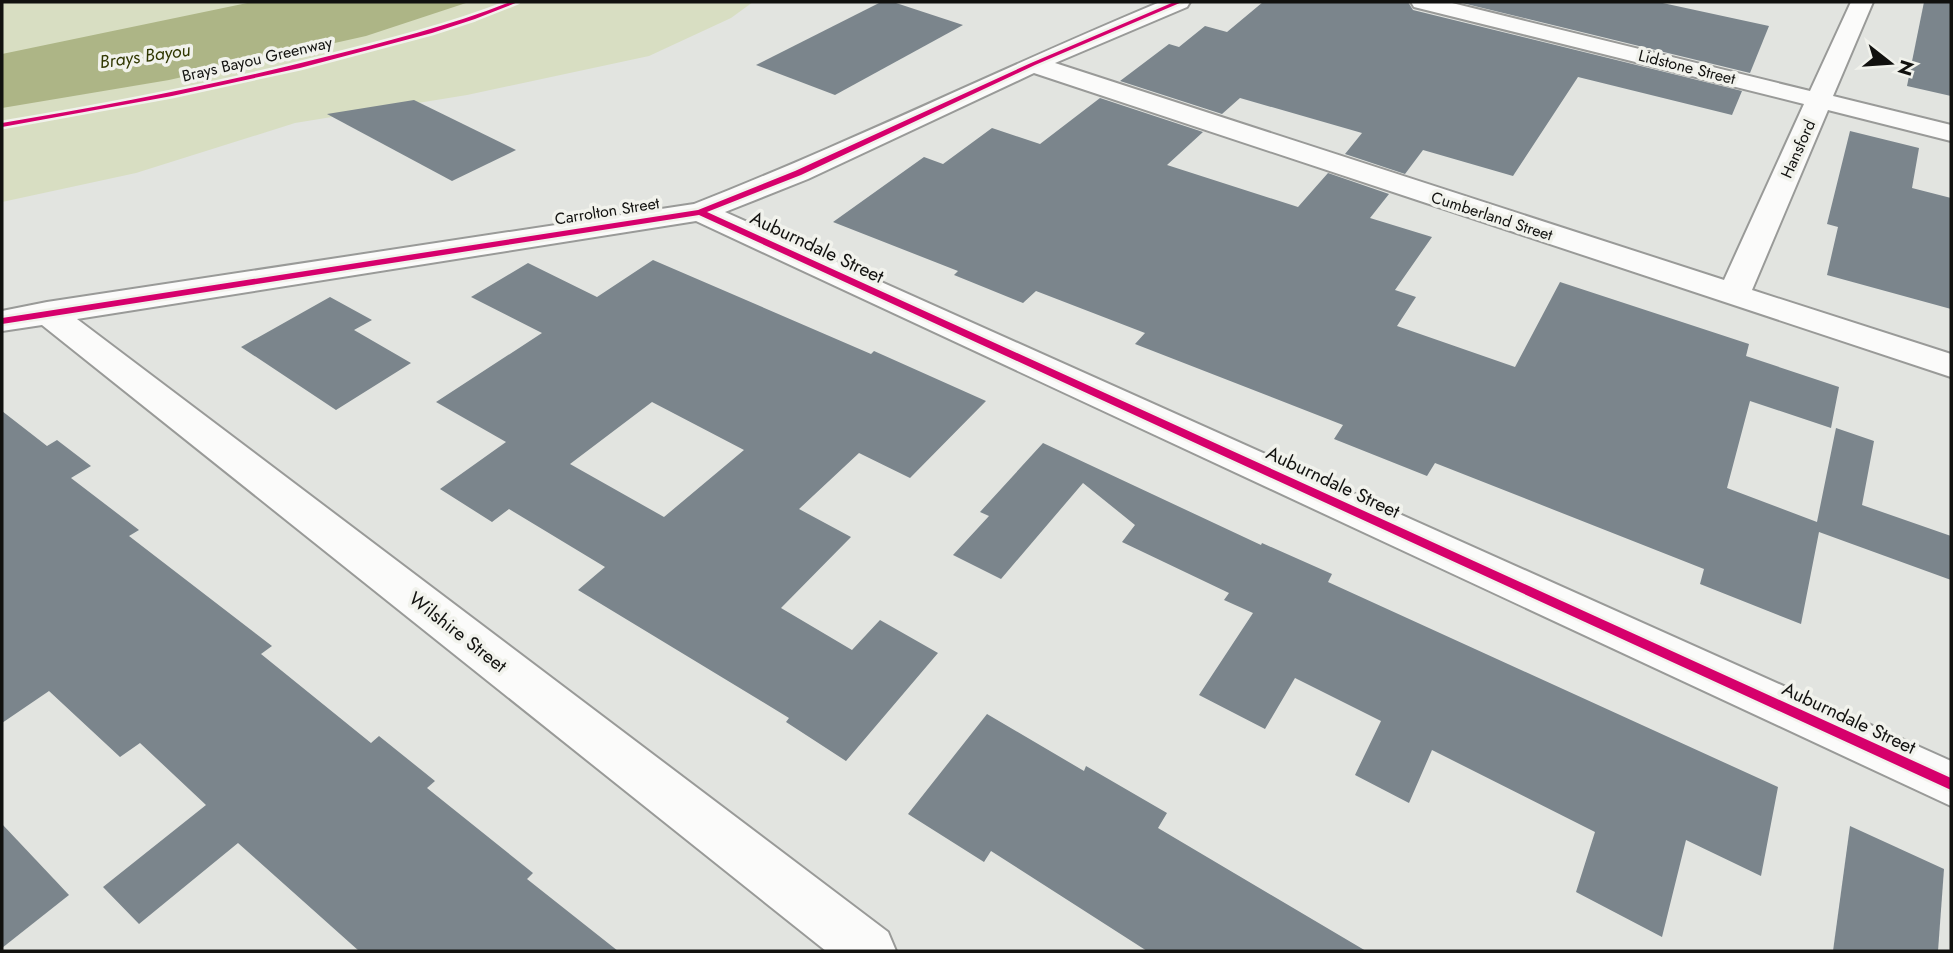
<svg xmlns="http://www.w3.org/2000/svg" width="1953" height="953" font-family="Jost,sans-serif">
<rect width="100%" height="100%" fill="#e2e4e0"/>
<!-- green -->
<polygon fill="#d8dec2" points="2,2 753,2 731,18 649,56 467,95 295,123 136,173 2,202"/>
<!-- water -->
<polygon fill="#adb586" points="252,2 469,2 366,36 169,80 2,108 2,54"/>
<!-- building -->
<g fill="#7b858c" fill-rule="evenodd">
<polygon points="881,2 893,2 963,25 835,95 756,65"/>
<polygon points="1263,2 1408,2 1413,10 1742,91 1732,115 1578,77 1513,176 1423,150 1405,174 1345,154 1362,133 1240,98 1222,114 1120,81 1169,44 1179,47 1205,26 1227,32"/>
<polygon points="1458,2 1658,2 1769,26 1750,73"/>
<polygon points="1924,2 1951,2 1951,96 1907,86"/>
<polygon points="1100,98 1203,132 1167,165 1298,207 1328,173 1389,194 1370,218 1432,237 1395,290 1416,297 1397,326 1515,367 1560,282 1749,344 1746,356 1839,387 1831,428 1750,401 1727,488 1817,522 1836,428 1874,441 1862,505 1951,536 1951,580 1819,532 1801,624 1700,584 1704,569 1435,463 1427,476 1334,439 1343,425 1135,344 1145,333 1036,291 1023,303 954,275 958,271 833,222 924,157 943,164 992,128 1040,144"/>
<polygon points="414,100 516,150 452,181 327,114"/>
<polygon points="1850,131 1919,148 1912,188 1951,198 1951,309 1827,275 1838,227 1827,224"/>
<path d="M653 260 871 354 874 351 986 401 910 478 859 453 799 509 851 537 781 608 852 650 880 620 938 653 846 761 786 722 789 718 578 590 605 567 509 509 492 522 440 489 506 442 436 402 542 333 471 297 528 263 597 297ZM652 402 744 450 664 517 570 464Z"/>
<polygon points="330,297 372,320 354,330 411,363 336,410 241,347"/>
<polygon points="2,411 47,446 57,440 91,466 71,478 139,530 129,536 272,646 261,654 371,743 379,736 435,781 427,788 533,873 527,879 618,951 359,951 238,843 139,924 103,887 206,805 140,743 120,757 49,691 2,723"/>
<polygon points="1043,443 1261,545 1262,543 1332,574 1328,582 1778,787 1761,876 1686,840 1662,937 1576,892 1595,832 1432,750 1409,803 1355,775 1381,721 1295,678 1265,729 1199,695 1253,613 1224,600 1229,593 1122,542 1135,525 1083,483 1001,579 953,555 989,516 980,512"/>
<polygon points="987,714 1084,771 1086,766 1167,813 1158,828 1366,951 1147,951 991,851 984,862 908,814"/>
<polygon points="2,824 69,895 2,948"/>
<polygon points="1850,826 1944,869 1938,951 1833,951"/>
</g>
<g fill="none" stroke-linecap="round" stroke-linejoin="round">
<defs>
<path id="minor" d="M1160 2H1190L1187 7 1055 63 1724 280 1804 104 1414 7 1411 2H1448L1810 91 1851 2H1873L1833 96 1951 125V141L1828 110 1752 290 1951 354V377L1034 73 808 179 725 212 1951 761V806L696 221 77 319 888 932 896 951H826L42 325 2 331V311L47 302 694 204C852 142 1004 67 1160 2Z"/>
</defs>
<!-- minor casing -->
<use href="#minor" stroke="#999a98" stroke-width="4"/>
<!-- minor -->
<use href="#minor" fill="#fbfbfa" fill-rule="evenodd"/>
<defs>
<g id="cycleway">
<path d="M510 2H518L475 19 432 33 300 68 172 96 2 127V123C109 105 216 85 321 58 385 42 449 26 510 2Z"/>
<polygon points="1174,2 1182,2 1035,65 801,175 707,212 1951,778 1951,790 699,215 2,324 2,318 698,210 795,171 1031,63"/>
</g>
</defs>
<!-- cycleway casing -->
<use href="#cycleway" stroke="#f1f2ec" stroke-width="5"/>
<!-- cycleway -->
<use href="#cycleway" fill="#d6006c" fill-rule="evenodd"/>
</g>
<g text-anchor="middle" dominant-baseline="central" stroke-width="7" stroke-linejoin="round" paint-order="stroke">
<!-- far-street labels -->
<g font-size="16" fill="#11110f" stroke="#f1f2ec">
<text transform="translate(257 59) rotate(-13)">Brays Bayou Greenway</text>
<text transform="translate(1687 67) rotate(14)">Lidstone Street</text>
<text transform="translate(1798 149) rotate(-66)">Hansford</text>
<text transform="translate(607 211) rotate(-9)">Carrolton Street</text>
<text transform="translate(1492 216) rotate(18)">Cumberland Street</text>
</g>
<!-- far-water labels -->
<g font-size="18" font-style="italic" fill="#303701" stroke="#f1f2ec">
<text transform="translate(145 56) rotate(-8)">Brays Bayou</text>
</g>
<!-- street labels -->
<g font-size="19" fill="#11110f" stroke="#f1f2ec">
<text transform="translate(817 247) rotate(25)">Auburndale Street</text>
<text transform="translate(1333 482) rotate(25)">Auburndale Street</text>
<text transform="translate(458 632) rotate(38)">Wilshire Street</text>
<text transform="translate(1849 718) rotate(25)">Auburndale Street</text>
</g>
</g>
<!-- border -->
<rect width="1953" height="953" fill="none" stroke="#11110f" stroke-width="7"/>
<!-- north arrow -->
<g transform="translate(1890 63) rotate(107)" stroke="#f1f2ec" stroke-width="5" paint-order="stroke">
<path d="M0-5L12 26L0 18L-12 26Z" fill="#11110f"/>
<text y="-10" font-size="19" font-weight="bold" text-anchor="middle" fill="#11110f">N</text>
</g>
</svg>
